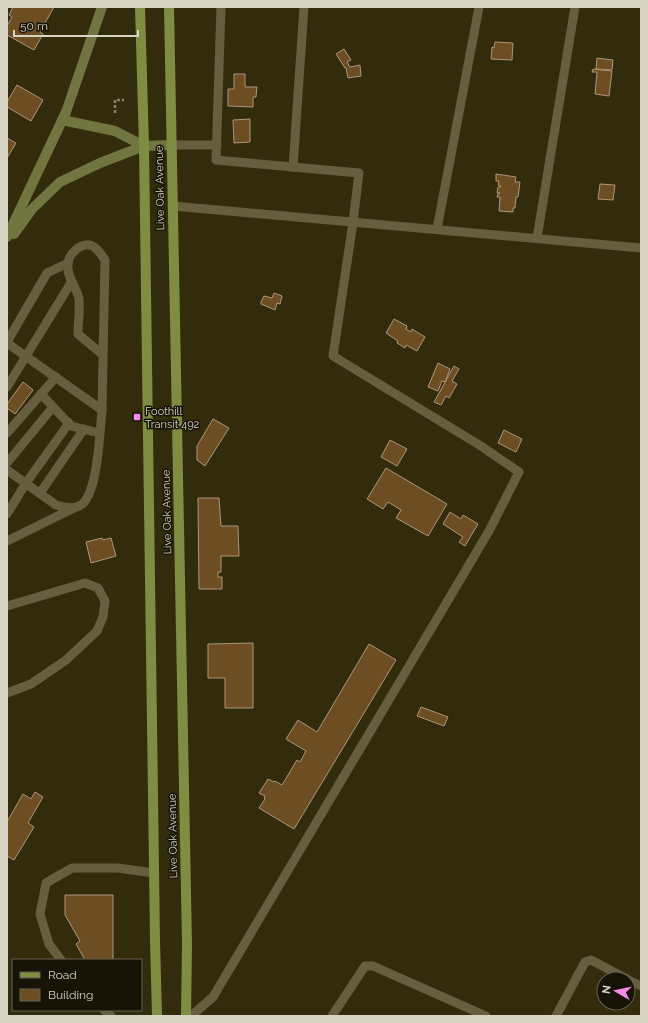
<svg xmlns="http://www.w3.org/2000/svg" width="648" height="1023" font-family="Raleway,sans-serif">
<rect width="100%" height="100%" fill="#322c0d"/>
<!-- building -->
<g fill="#6d4d22" stroke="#ad967b">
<polygon points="13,7 54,7 40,32 43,34 34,50 7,35 7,26 12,17 9,15"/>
<polygon points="495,42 513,43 512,60 491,59 492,47 494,48"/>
<polygon points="344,49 351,60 347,62 350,67 360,65 361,76 348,78 346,68 345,68 336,54"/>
<polygon points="597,58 613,60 612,70 596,69"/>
<polygon points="593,69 612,71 609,96 595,94 597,72 592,72"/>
<polygon points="234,74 245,74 245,87 257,87 256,97 253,97 253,107 228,106 228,89 234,89"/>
<polygon points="17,85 43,100 31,121 7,107 7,102"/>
<polygon points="250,119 250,142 234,143 233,120"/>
<polygon points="7,138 16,143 7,158"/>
<polygon points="496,174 516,177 515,182 520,182 518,197 516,197 515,208 513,208 513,212 499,211 500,197 497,197 498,194 500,193 497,193 498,187 501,187 501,186 498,185 499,181 496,181"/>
<polygon points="600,184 615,185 613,200 598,199"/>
<polygon points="274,293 282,296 280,304 277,303 275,310 261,304 261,302 264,296 272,298"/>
<polygon points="394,319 407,326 406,329 411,332 412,329 425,337 417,351 406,345 405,348 397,343 398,341 386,333"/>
<polygon points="438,363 450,369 445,382 442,381 438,391 428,387"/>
<polygon points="454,366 459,369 452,381 457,384 449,398 446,396 441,405 434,402"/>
<polygon points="23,382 33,390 15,414 7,408 7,404"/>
<polygon points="213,419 229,428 205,466 197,460 197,446"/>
<polygon points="504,430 522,439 516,452 498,443"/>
<polygon points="390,440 407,449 397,466 381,457"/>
<polygon points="386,468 447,504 428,536 396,518 401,510 388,502 383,509 367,499"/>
<polygon points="198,498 219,498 221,526 238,526 239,556 221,556 221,572 218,572 218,577 222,577 222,589 199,589"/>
<polygon points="450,512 461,519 463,515 478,524 465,546 459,542 463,537 443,524"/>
<polygon points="102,538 103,540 111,538 116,556 91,563 86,542"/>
<polygon points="253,643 253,708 225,708 225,678 208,678 208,644"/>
<polygon points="369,644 396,660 294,829 259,808 265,799 264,798 265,796 259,793 268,779 274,782 275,781 282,785 297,760 300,762 306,751 286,739 298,720 317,732"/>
<polygon points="421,707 448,717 444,726 417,716"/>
<polygon points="35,792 43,797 28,823 34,827 14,860 7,856 7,822 23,794 31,799"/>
<polygon points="65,895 113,895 113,960 85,960 76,944 80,941 65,915"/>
</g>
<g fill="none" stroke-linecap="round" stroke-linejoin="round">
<!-- path -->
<polyline stroke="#847f67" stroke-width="2.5" stroke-dasharray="3 2" stroke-linecap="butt" points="115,113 115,100 124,100"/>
<!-- lane -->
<g stroke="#655f3f" stroke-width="9">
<polyline points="171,145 217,145"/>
<polyline points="293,167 304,7"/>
<polyline points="173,206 641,248"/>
<polyline points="437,229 479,7"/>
<polyline points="537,238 575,7"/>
<polyline points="7,342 47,273 68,263"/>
<path d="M7 343 102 410C100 430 98 494 81 505 73 510 64 507 56 505L7 470"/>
<polyline points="7,387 72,281"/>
<polyline points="41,394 71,426 99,433"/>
<path d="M102 410 105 260C101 254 97 247 90 245 80 243 68 255 68 264 66 277 77 287 79 299 80 311 78 323 78 334L103 355"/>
<polyline points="7,433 56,377"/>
<polyline points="7,463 53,407"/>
<polyline points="40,493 84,429"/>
<polyline points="7,514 26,483 69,423"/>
<polyline points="7,541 74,508"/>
<polyline points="7,606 85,583 98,588 105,601 103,617 97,631 66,660 31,684 7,693"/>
<polyline points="61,960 49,944 40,914 46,883 72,868 118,868 154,873"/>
<polyline points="628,980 641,986"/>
<polyline points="104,1010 111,1016"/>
<polyline points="191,1016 213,997 489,531 519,472 481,446 333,356 353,222 359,173 216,160 221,7"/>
<polyline points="332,1016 365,966 373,966 486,1016"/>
<polyline points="556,1016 585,962 591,960 627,979"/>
</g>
<!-- secondary -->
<g stroke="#717640" stroke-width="10">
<polyline points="62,120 115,131 144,146"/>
<polyline points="14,234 32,209 60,182 100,163 144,146 171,145"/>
<polyline points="7,237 66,112 102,7"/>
</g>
<!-- primary -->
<g stroke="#7e8d42" stroke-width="10">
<polyline points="140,7 144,146 155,940 157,1016"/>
<polyline points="169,7 187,944 186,1016"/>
</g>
</g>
<!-- markers -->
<rect fill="#f489f0" stroke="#171407" stroke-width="1.5" x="133" y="413" width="8" height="8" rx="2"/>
<g text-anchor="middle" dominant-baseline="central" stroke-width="3" stroke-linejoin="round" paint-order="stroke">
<!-- street labels -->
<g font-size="11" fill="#d8d4c3" stroke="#171407">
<text transform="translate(160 188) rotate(-91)">Live Oak Avenue</text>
<text transform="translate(167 512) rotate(-91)">Live Oak Avenue</text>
<text transform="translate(173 836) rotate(-91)">Live Oak Avenue</text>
</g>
<!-- poi labels -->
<g font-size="11" fill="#d8d4c3" stroke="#171407" text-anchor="start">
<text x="145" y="411">Foothill<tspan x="145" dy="13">Transit 492</tspan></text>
</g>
</g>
<!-- border -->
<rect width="648" height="1023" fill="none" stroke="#d8d4c3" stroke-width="16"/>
<!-- legend -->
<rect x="12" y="959" width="130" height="52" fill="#171407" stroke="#646152"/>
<rect x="20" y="972" width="20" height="6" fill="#7e8d42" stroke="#646152"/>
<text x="48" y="979" font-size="12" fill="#d8d4c3">Road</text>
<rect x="20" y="989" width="20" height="12" fill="#6d4d22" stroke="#646152"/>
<text x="48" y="999" font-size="12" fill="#d8d4c3">Building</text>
<!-- north arrow -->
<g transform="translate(616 991) rotate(279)"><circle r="19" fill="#171407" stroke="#646152"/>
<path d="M0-3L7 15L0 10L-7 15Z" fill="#f489f0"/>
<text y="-6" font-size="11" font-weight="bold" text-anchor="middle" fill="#d8d4c3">N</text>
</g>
<!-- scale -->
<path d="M14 30v6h124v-6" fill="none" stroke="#d8d4c3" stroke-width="2"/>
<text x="20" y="30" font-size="12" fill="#d8d4c3" stroke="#171407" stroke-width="3" paint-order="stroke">50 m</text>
</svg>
